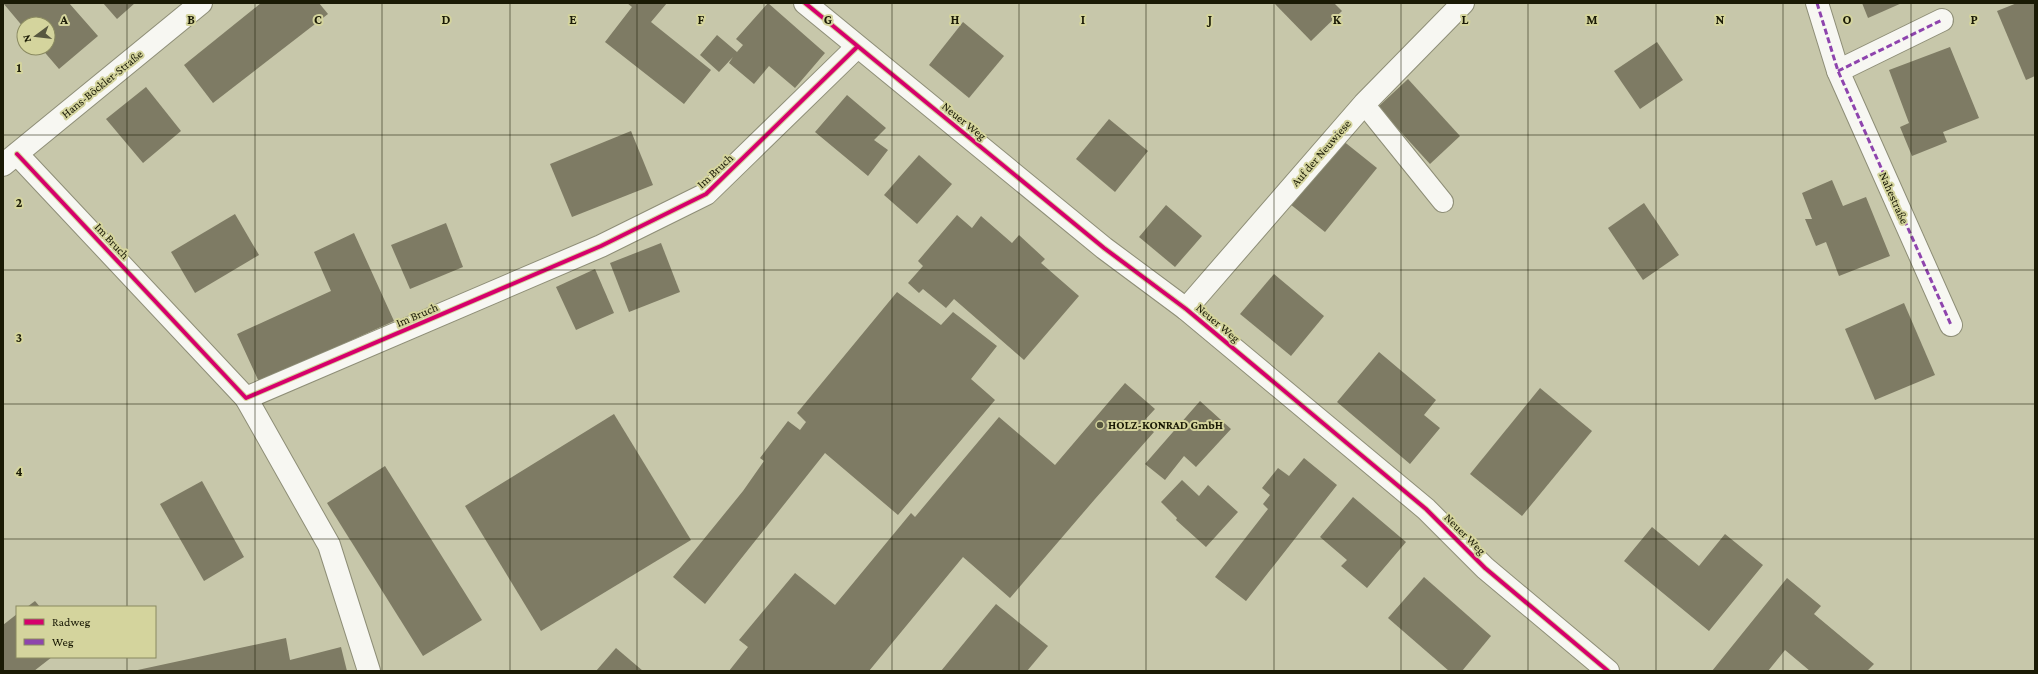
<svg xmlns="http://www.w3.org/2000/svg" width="2038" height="674" font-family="'Crimson Pro',serif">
<rect width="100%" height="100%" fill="#c7c7aa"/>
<!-- building -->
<g fill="#7e7b64">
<polygon points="3,3 69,3 98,36 59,69 41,48 48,48 48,24 24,24 24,28"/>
<polygon points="103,3 135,3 117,19"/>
<polygon points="261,3 319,3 328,14 213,103 184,65"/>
<polygon points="627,3 667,3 651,22 711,70 684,104 605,42 632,7"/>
<polygon points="768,3 825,53 795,88 769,66 754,84 729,63 733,57 719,72 700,55 717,35 737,52 743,45 736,39"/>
<polygon points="1274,3 1334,3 1342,11 1311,41"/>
<polygon points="1862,3 1902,3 1868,18"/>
<polygon points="2017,3 2035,3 2035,76 2026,80 1997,11"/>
<polygon points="963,22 1004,56 969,98 929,65"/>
<polygon points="1657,42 1683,80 1640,109 1614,71"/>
<polygon points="1950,47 1979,118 1943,132 1947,142 1912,156 1900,127 1909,123 1889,70"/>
<polygon points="1408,79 1460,136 1430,164 1378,107"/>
<polygon points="146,87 181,131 143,163 106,119"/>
<polygon points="847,95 886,128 874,140 888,150 868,176 815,132"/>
<polygon points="1109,119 1148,151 1115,192 1076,159"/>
<polygon points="631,131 653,185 572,217 550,164"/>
<polygon points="1342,140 1377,168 1325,232 1290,204"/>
<polygon points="919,155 952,184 917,224 884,195"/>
<polygon points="1832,180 1843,206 1866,197 1890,256 1839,276 1826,242 1816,246 1805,219 1812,219 1802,193"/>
<polygon points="1644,203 1679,255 1643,280 1608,228"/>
<polygon points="1166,205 1202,236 1175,267 1139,237"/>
<polygon points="235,214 259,255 195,293 171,252"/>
<polygon points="957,215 972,228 981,216 1012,243 1019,235 1045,259 1041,263 1079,296 1024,360 954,299 946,308 923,289 919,293 908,283 923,266 918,261"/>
<polygon points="446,223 463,267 410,289 391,245"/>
<polygon points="354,233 394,321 259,382 237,334 331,291 314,252"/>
<polygon points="661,243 680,292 629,312 610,263"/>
<polygon points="595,269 614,313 576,330 556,287"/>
<polygon points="1274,274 1324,316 1291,356 1240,314"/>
<polygon points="897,292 941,325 953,312 997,346 971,379 995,400 898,515 825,453 705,604 673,577 743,491 764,461 760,458 788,421 800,430 806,422 797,413"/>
<polygon points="1904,303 1935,375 1875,400 1845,329"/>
<polygon points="1379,352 1436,400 1424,415 1440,428 1410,464 1337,402"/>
<polygon points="1125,383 1155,409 1142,423 1154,432 1095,499 1010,598 963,557 869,671 729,671 748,647 739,640 795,573 835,605 911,513 915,517 999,417 1055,465"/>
<polygon points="1540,388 1592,431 1522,516 1470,474"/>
<polygon points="1200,401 1231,429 1196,467 1184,456 1165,480 1145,464"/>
<polygon points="614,414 691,540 541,631 465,506"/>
<polygon points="1304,458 1337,485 1246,601 1215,577 1268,509 1263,504 1270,495 1262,488 1278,468 1289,476"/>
<polygon points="385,466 482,620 423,656 327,503"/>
<polygon points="1182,480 1199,496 1208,485 1238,512 1206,547 1176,520 1177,518 1161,502"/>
<polygon points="202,481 244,557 204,581 160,504"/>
<polygon points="1353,497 1406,542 1367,588 1341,566 1347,560 1320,537"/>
<polygon points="1652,527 1699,566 1725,534 1763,565 1709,631 1624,561"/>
<polygon points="1424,577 1491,636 1462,671 1449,671 1388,618"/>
<polygon points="1787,578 1821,606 1814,614 1874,664 1867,671 1810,671 1785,650 1768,671 1712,671"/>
<polygon points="35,601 40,607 27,607"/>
<polygon points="996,604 1048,646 1027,671 941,671"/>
<polygon points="17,614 17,657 52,657 34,671 3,671 3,625"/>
<polygon points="286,638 290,660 341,647 347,671 133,671"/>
<polygon points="616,648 643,671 596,671"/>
</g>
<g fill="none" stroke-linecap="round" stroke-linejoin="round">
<defs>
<polyline id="lane" points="1364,104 1443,202"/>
<g id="street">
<polyline points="1817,3 1838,71 1951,325"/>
<polyline points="1838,71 1942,20"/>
<polyline points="17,154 246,398 601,246 706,194 857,47"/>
<polyline points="3,165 201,3"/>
<polyline points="1186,309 1364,104 1463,3"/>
<polyline points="246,398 329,545 369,671"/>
</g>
<polyline id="secondary" points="805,3 1104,248 1186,309 1426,509 1485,568 1608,671"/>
</defs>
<!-- lane casing -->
<use href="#lane" stroke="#8e8e77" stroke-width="22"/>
<!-- street casing -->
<use href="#street" stroke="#8e8e77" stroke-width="24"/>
<!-- secondary casing -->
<use href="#secondary" stroke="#8e8e77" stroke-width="24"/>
<!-- lane -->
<use href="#lane" stroke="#f7f7f2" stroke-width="20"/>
<!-- street -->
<use href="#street" stroke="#f7f7f2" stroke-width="22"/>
<!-- secondary -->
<use href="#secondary" stroke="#f7f7f2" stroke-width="22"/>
<!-- quiet -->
<g stroke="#8e44ad" stroke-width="3" stroke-dasharray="6 3" stroke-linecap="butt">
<polyline points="1817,3 1838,71 1951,325"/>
<polyline points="1838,71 1942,20"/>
</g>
<defs>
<g id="cycleway">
<polyline points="805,3 1104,248 1186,309 1426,509 1485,568 1608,671"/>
<polyline points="17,154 246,398 601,246 706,194 857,47"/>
</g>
</defs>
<!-- cycleway casing -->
<use href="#cycleway" stroke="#d4d49d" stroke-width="6"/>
<!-- cycleway -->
<use href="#cycleway" stroke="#d6006c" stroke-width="4"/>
</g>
<!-- grid -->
<path fill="none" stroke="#1a1a05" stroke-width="1" stroke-opacity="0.55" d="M127 3V607M255 3V671M382 3V671M510 3V671M637 3V671M764 3V671M892 3V671M1019 3V671M1146 3V671M1274 3V671M1401 3V671M1528 3V671M1656 3V671M1783 3V671M1911 3V671M3 135H2035M3 270H2035M3 404H2035M3 539H2035M127 657V671"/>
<!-- markers -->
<circle fill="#57573f" stroke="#d4d49d" stroke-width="1.5" cx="1100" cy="425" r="4"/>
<g text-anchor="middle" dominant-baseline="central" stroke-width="4" stroke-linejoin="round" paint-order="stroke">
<!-- street labels -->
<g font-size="12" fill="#1a1a05" stroke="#d4d49d">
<text transform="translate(102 84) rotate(-39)">Hans-Böckler-Straße</text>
<text transform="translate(964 121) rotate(39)">Neuer Weg</text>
<text transform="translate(1321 153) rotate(-49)">Auf der Neuwiese</text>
<text transform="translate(715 171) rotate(-43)">Im Bruch</text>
<text transform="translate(1894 198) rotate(66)">Nahestraße</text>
<text transform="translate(112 241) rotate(47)">Im Bruch</text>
<text transform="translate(417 315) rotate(-23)">Im Bruch</text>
<text transform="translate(1218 323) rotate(40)">Neuer Weg</text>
<text transform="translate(1465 534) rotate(45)">Neuer Weg</text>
</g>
<!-- poi labels -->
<g font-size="12" font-weight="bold" fill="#1a1a05" stroke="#d4d49d" text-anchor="start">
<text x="1108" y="425">HOLZ-KONRAD GmbH</text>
</g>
</g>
<g font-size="13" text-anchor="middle" font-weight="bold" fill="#1a1a05" stroke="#d4d49d" stroke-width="4" stroke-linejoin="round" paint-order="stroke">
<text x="64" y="24">A</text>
<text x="191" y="24">B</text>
<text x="318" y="24">C</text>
<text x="446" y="24">D</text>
<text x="573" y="24">E</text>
<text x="701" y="24">F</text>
<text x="828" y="24">G</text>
<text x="955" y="24">H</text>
<text x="1083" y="24">I</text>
<text x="1210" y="24">J</text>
<text x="1337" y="24">K</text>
<text x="1465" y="24">L</text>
<text x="1592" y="24">M</text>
<text x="1720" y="24">N</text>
<text x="1847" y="24">O</text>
<text x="1974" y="24">P</text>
<text x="19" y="72">1</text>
<text x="19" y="207">2</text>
<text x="19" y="342">3</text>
<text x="19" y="476">4</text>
</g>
<!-- border -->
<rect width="2038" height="674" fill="none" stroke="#1a1a05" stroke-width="8"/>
<!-- legend -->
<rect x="16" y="606" width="140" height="52" fill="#d4d49d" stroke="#8a8a60"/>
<rect x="24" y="619" width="20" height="6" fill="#d6006c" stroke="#8a8a60"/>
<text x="52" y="626" font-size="12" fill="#1a1a05">Radweg</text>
<rect x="24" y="639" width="20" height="6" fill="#8e44ad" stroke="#8a8a60"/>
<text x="52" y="646" font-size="12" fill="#1a1a05">Weg</text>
<!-- north arrow -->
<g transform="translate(36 36) rotate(255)"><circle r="19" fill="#d4d49d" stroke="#8a8a60"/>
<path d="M0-3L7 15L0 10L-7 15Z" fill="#57573f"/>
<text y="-6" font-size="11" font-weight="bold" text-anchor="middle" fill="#1a1a05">N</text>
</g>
</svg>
